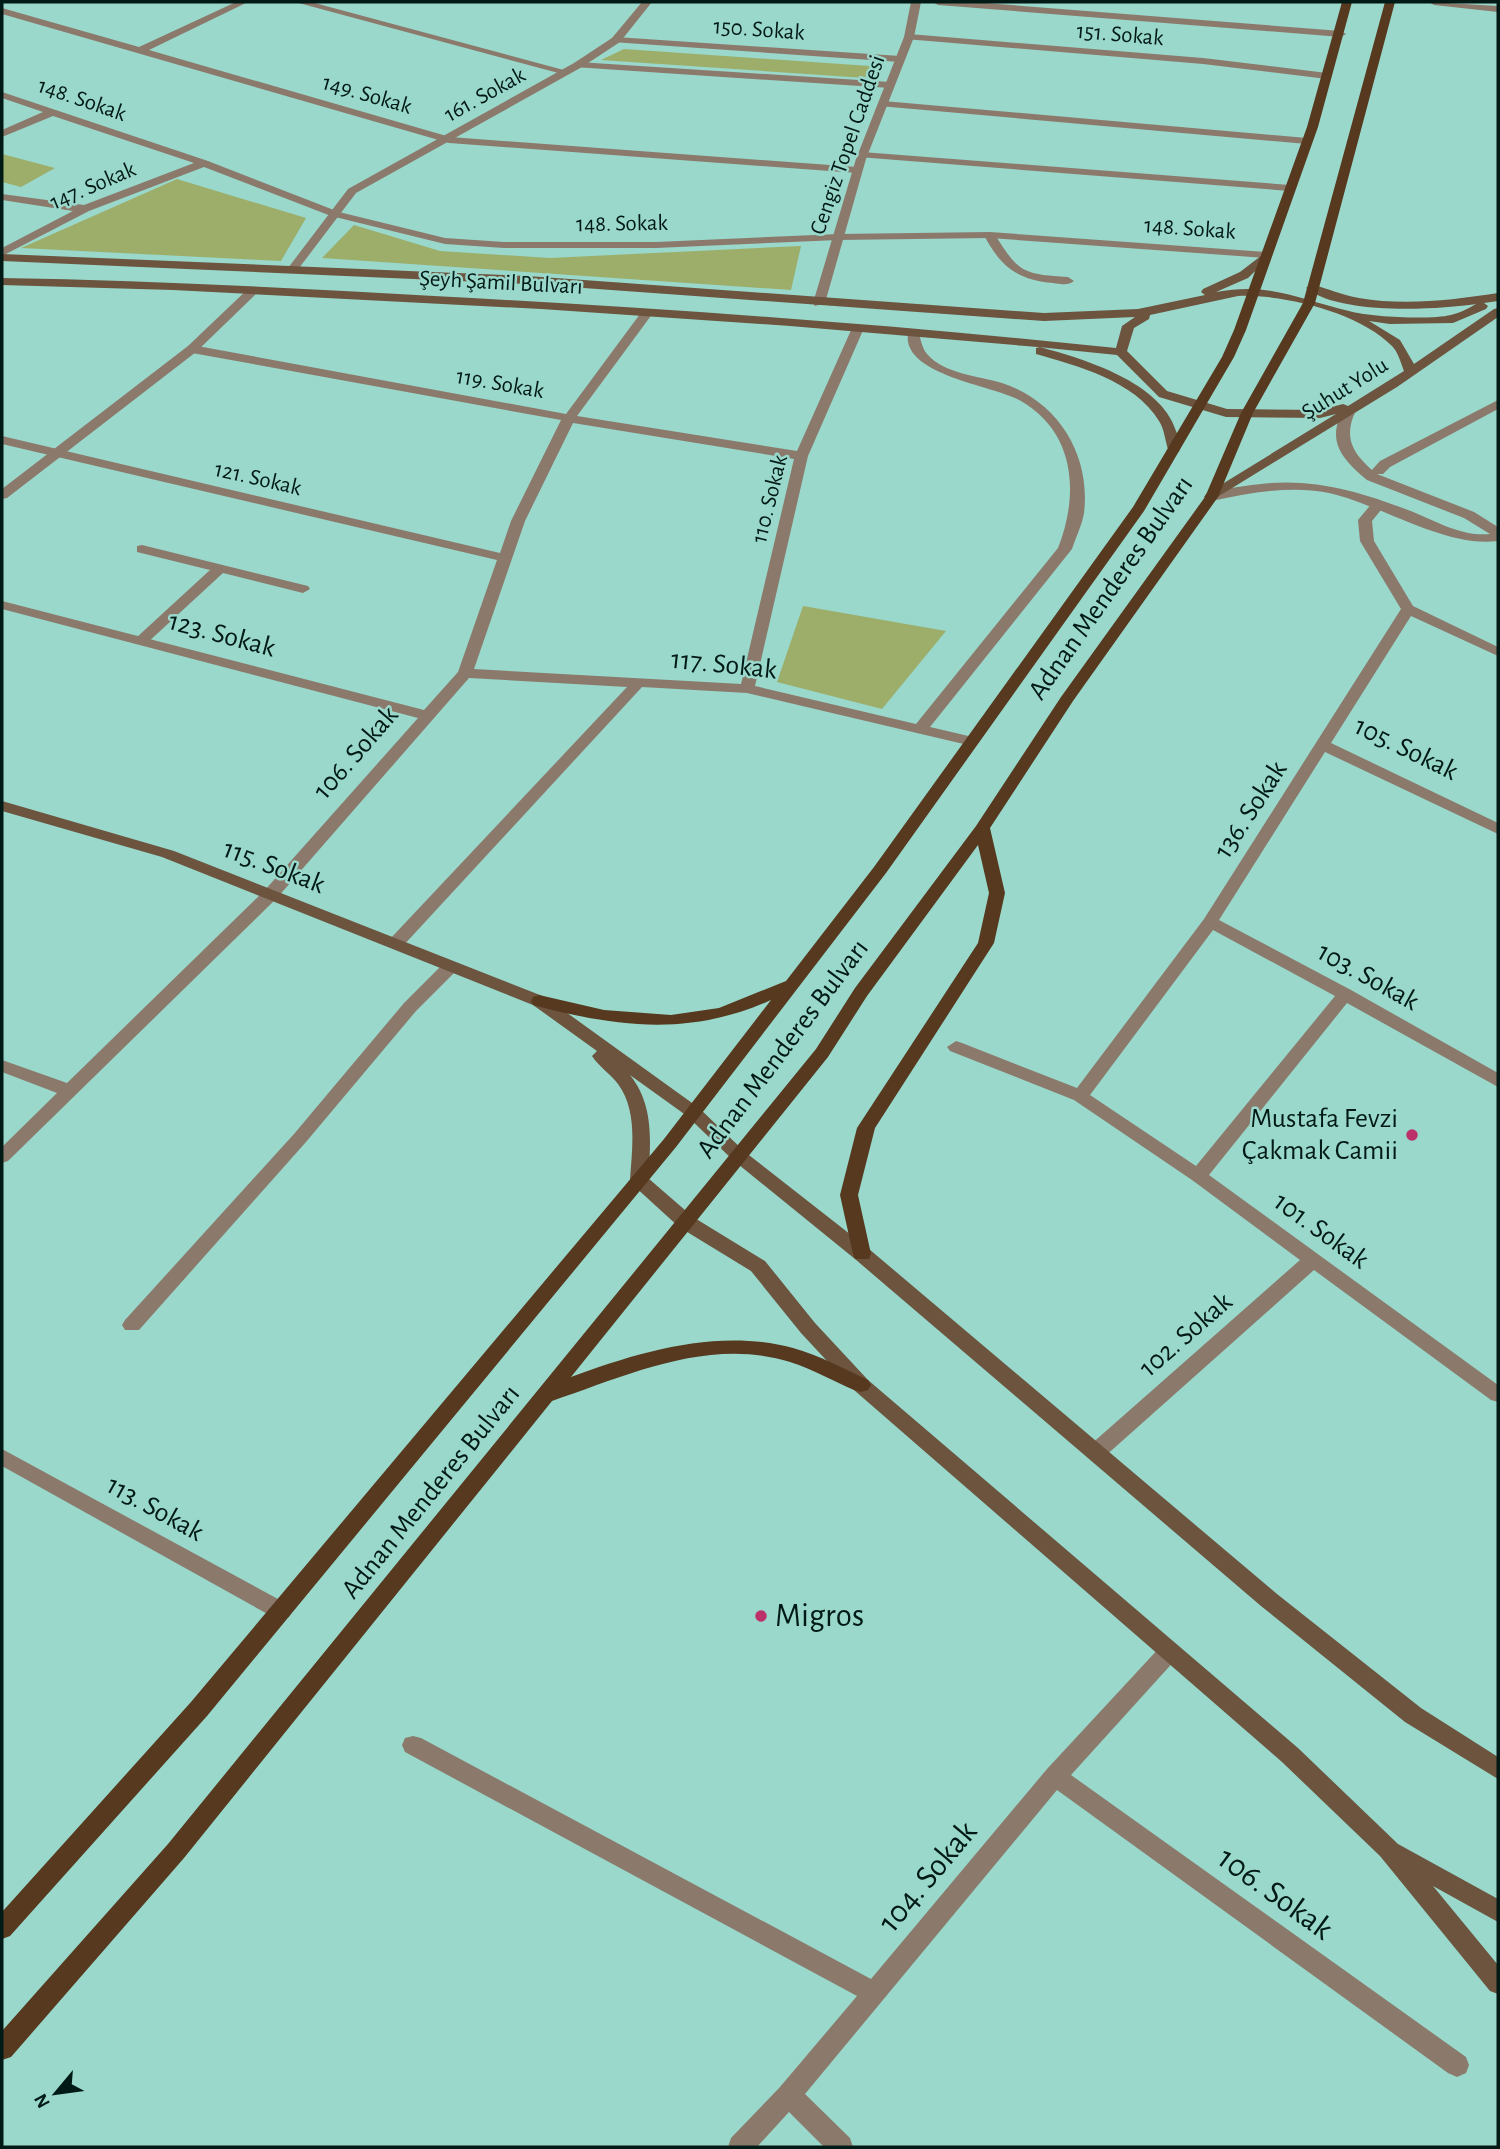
<svg xmlns="http://www.w3.org/2000/svg" width="1500" height="2149" font-family="'Alegreya Sans',sans-serif">
<rect width="100%" height="100%" fill="#99d8cb"/>
<!-- green -->
<g fill="#9dae6b">
<polygon points="624,49 870,66 865,78 601,60"/>
<polygon points="2,154 55,168 21,187 2,182"/>
<polygon points="177,179 306,218 281,261 21,248"/>
<polygon points="354,225 440,251 550,258 801,246 791,290 322,258"/>
<polygon points="803,606 946,631 882,709 777,682"/>
</g>
<g fill="none" stroke-linecap="round" stroke-linejoin="round">
<!-- service -->
<g fill="#8b7a6c" fill-rule="evenodd">
<path d="M986 233H994C1018 272 1022 274 1068 277L1074 281C1068 286 1061 284 1053 283 1017 280 1000 266 984 235Z"/>
<polygon points="142,545 308,586 310,589 303,593 223,573 146,644 136,644 134,641 136,638 210,570 137,552 137,546"/>
<polygon points="450,962 458,967 456,971 416,1011 306,1142 139,1330 125,1330 122,1325 125,1320 294,1134 404,1003 444,963"/>
</g>
<!-- minor -->
<g fill="#8b7a6c" fill-rule="evenodd">
<polygon points="236,2 248,2 149,50 450,137 857,167 863,170 857,173 449,143 2,14 2,8 139,47"/>
<polygon points="295,2 311,2 571,72 562,74"/>
<polygon points="933,2 972,2 1341,31 1346,34 1341,37 938,5"/>
<polygon points="1429,2 1498,6 1498,12 1434,5"/>
<polygon points="909,34 1203,58 1327,73 1332,76 1327,79 1203,64 905,39 905,35"/>
<polygon points="616,37 900,56 905,59 900,62 612,42 612,38"/>
<polygon points="578,62 890,82 895,85 890,88 574,67 573,65"/>
<polygon points="2,92 208,161 339,212 445,238 504,242 656,242 838,234 990,232 1266,252 1272,255 1266,258 990,238 838,240 656,248 504,248 445,244 331,216 204,167 89,211 2,256 2,248 73,211 2,200 2,194 84,205 194,163 53,116 2,137 2,130 43,112 2,98"/>
<polygon points="883,101 1307,138 1312,141 1307,144 879,106 879,102"/>
<polygon points="862,152 1290,185 1296,188 1290,191 858,157 858,153"/>
<path d="M647 309 653 313 577 416 797 451 852 328 858 324 864 328 808 456 755 686 916 724 1058 548C1079 495 1076 433 1021 401 994 385 895 375 909 329H917C921 337 921 347 927 354 944 374 979 376 1002 383 1058 401 1091 455 1084 513 1082 525 1076 537 1072 549L930 727 977 738 980 741 977 744 972 746 747 693 642 687 402 947H390L388 943 390 939 627 687 469 678 277 898 8 1161 2 1163V1147L57 1093 2 1072V1060L67 1083 265 890 418 718 2 609V601L424 710 458 672 497 560 2 444V436L500 553 511 521 561 420 192 353 186 349 192 345 566 414 643 310ZM573 423 794 459 741 684 474 669 525 521Z"/>
<polygon points="1498,400 1498,409 1390,467 1383,474 1373,474 1371,471 1380,461"/>
<path d="M1378 501 1385 505 1372 521 1374 541 1413 606 1498 647V656L1411 616 1331 743 1498 823V834L1325 752 1219 920 1351 990 1498 1073V1087L1347 1003 1209 1175 1498 1385V1402L1491 1400 1314 1270 1103 1458 1096 1460 1089 1458 1086 1452 1089 1446 1300 1260 1192 1180 1074 1100 950 1051 947 1047 956 1041 962 1043 1077 1088 1204 919 1401 609 1360 541 1358 520 1373 502ZM1213 930 1335 996 1196 1166 1090 1095Z"/>
<polygon points="2,1449 289,1605 292,1611 289,1617 281,1620 273,1617 2,1466"/>
<polygon points="1169,1643 1177,1646 1180,1652 1177,1658 1071,1775 1466,2057 1469,2065 1466,2073 1457,2077 1448,2073 1057,1790 805,2094 850,2138 853,2147 824,2147 789,2112 757,2147 728,2147 731,2138 780,2087 857,1996 405,1752 402,1745 405,1738 413,1736 421,1738 871,1979 1047,1769 1161,1646"/>
</g>
<!-- tertiary -->
<g fill="#8b7a6c" fill-rule="evenodd">
<polygon points="642,2 652,2 620,42 582,67 356,193 296,272 288,272 288,268 348,189 574,63 612,38"/>
<polygon points="911,2 921,2 914,37 866,159 825,303 815,306 813,303 856,159 904,37"/>
<polygon points="250,287 260,290 196,352 7,498 2,499 2,489 188,346"/>
<path d="M1350 406 1356 410C1342 439 1354 455 1377 474L1474 512 1498 527V541C1445 548 1382 505 1329 493 1289 485 1250 493 1211 501L1204 497C1213 489 1233 488 1245 486 1306 476 1352 489 1408 510 1435 520 1460 537 1490 534L1464 518 1367 480C1341 458 1325 440 1345 407Z"/>
</g>
<!-- secondary -->
<g fill="#6c543f" fill-rule="evenodd">
<path d="M1266 252 1272 255 1248 278 1216 292C1270 282 1299 299 1349 311 1370 317 1430 320 1451 315 1460 313 1469 308 1476 304 1435 310 1339 315 1306 288L1312 284C1328 289 1342 295 1359 298 1405 306 1452 300 1498 293V301L1484 303 1488 306 1486 309 1453 323 1390 324 1369 321 1400 340 1414 364 1494 309 1498 308V317L1397 387 1211 501 1204 497 1206 494 1336 414 1320 418 1226 417 1159 397 1117 355 1038 347 790 326 541 309 173 290 2 285V278C146 280 290 288 434 296 661 308 889 324 1116 348L1122 326 1135 317 1044 321 528 284 2 261V254L528 276 1044 313 1138 309 1205 295 1201 292 1203 289 1240 272ZM1238 296C1283 294 1359 312 1392 346 1398 352 1401 363 1404 371L1348 406 1343 404 1320 410 1227 409 1167 391 1127 351 1134 328 1149 319 1150 315Z"/>
<path d="M1040 347C1084 359 1161 382 1176 431 1179 438 1181 445 1179 452H1169C1165 442 1165 430 1159 421 1135 381 1078 366 1036 354V348Z"/>
<path d="M2 801 174 851 545 997 699 1108 745 1152 869 1249 1277 1594 1421 1708 1498 1757V1779L1405 1722 1261 1606 855 1259 733 1160 687 1116 630 1075C654 1105 651 1142 648 1178L693 1217 765 1261 815 1323 868 1380 1298 1748 1398 1844 1498 1899V1922L1433 1886 1498 1965V1994L1490 1991 1380 1856 1282 1762 854 1390 801 1333 751 1271 679 1227 633 1185 630 1180C632 1149 638 1111 618 1084 611 1074 599 1067 592 1056L597 1051 533 1005 162 857 2 811Z"/>
</g>
<!-- primary -->
<g fill="#56391f" fill-rule="evenodd">
<path d="M1342 2H1352L1318 127 1246 330 1234 357 1144 511 886 873 676 1147 207 1716 10 1936 2 1939V1912L191 1702 664 1139 771 1000C689 1037 616 1027 533 1005L531 1001 533 997 539 995 604 1010 671 1015 719 1008 786 981 874 867 1133 507 1222 357 1234 330 1307 127Z"/>
<path d="M1385 2H1395L1315 303 1253 413 1218 497 1073 701 990 828 1005 893 994 943 875 1128 858 1195 871 1254 869 1259H855L853 1254 840 1195 857 1128 978 943 989 893 978 845 867 996 828 1057 571 1377C641 1351 719 1328 793 1348 819 1355 844 1369 868 1380L871 1385 868 1390 861 1392 854 1390C833 1381 812 1369 790 1362 708 1337 629 1375 552 1401L184 1858 11 2057 2 2060V2031L168 1844 816 1049 855 988 976 826 1061 697 1205 497 1241 413 1303 303Z"/>
</g>
</g>
<!-- markers -->
<g fill="#bc316a" stroke="#99d8cb" stroke-width="2.5">
<circle cx="1412" cy="1135" r="7"/>
<circle cx="761" cy="1616" r="7"/>
</g>
<g text-anchor="middle" dominant-baseline="central" stroke-width="5" stroke-linejoin="round" paint-order="stroke">
<!-- far-street labels -->
<g font-size="23" fill="#021a16" stroke="#99d8cb">
<text transform="translate(759 30) rotate(4)">150. Sokak</text>
<text transform="translate(1120 35) rotate(5)">151. Sokak</text>
<text transform="translate(367 95) rotate(16)">149. Sokak</text>
<text transform="translate(485 95) rotate(-29)">161. Sokak</text>
<text transform="translate(82 100) rotate(19)">148. Sokak</text>
<text transform="translate(848 145) rotate(-71)">Cengiz Topel Caddesi</text>
<text transform="translate(93 186) rotate(-23)">147. Sokak</text>
<text transform="translate(622 224) rotate(-1)">148. Sokak</text>
<text transform="translate(1190 229) rotate(4)">148. Sokak</text>
<text transform="translate(501 283) rotate(3)">Şeyh Şamil Bulvarı</text>
<text transform="translate(500 384) rotate(10)">119. Sokak</text>
<text transform="translate(1345 389) rotate(-32)">Şuhut Yolu</text>
<text transform="translate(258 479) rotate(13)">121. Sokak</text>
<text transform="translate(770 499) rotate(-76)">110. Sokak</text>
</g>
<!-- street labels -->
<g font-size="28" fill="#021a16" stroke="#99d8cb">
<text transform="translate(1111 588) rotate(-55)">Adnan Menderes Bulvarı</text>
<text transform="translate(222 635) rotate(15)">123. Sokak</text>
<text transform="translate(724 665) rotate(6)">117. Sokak</text>
<text transform="translate(1406 749) rotate(26)">105. Sokak</text>
<text transform="translate(356 753) rotate(-49)">106. Sokak</text>
<text transform="translate(1251 810) rotate(-57)">136. Sokak</text>
<text transform="translate(274 867) rotate(21)">115. Sokak</text>
<text transform="translate(1368 977) rotate(29)">103. Sokak</text>
<text transform="translate(783 1049) rotate(-53)">Adnan Menderes Bulvarı</text>
<text transform="translate(1321 1231) rotate(36)">101. Sokak</text>
<text transform="translate(1186 1335) rotate(-41)">102. Sokak</text>
<text transform="translate(431 1492) rotate(-51)">Adnan Menderes Bulvarı</text>
<text transform="translate(155 1509) rotate(29)">113. Sokak</text>
</g>
<!-- poi labels -->
<g font-size="28" fill="#021a16" stroke="#99d8cb" text-anchor="end">
<text x="1398" y="1119">Mustafa Fevzi<tspan x="1398" dy="32">Çakmak Camii</tspan></text>
</g>
<!-- near-poi labels -->
<g font-size="33" fill="#021a16" stroke="#99d8cb" text-anchor="start">
<text x="775" y="1616">Migros</text>
</g>
<!-- near-street labels -->
<g font-size="33" fill="#021a16" stroke="#99d8cb">
<text transform="translate(928 1877) rotate(-50)">104. Sokak</text>
<text transform="translate(1275 1894) rotate(36)">106. Sokak</text>
</g>
</g>
<!-- border -->
<rect width="1500" height="2149" fill="none" stroke="#021a16" stroke-width="7"/>
<!-- north arrow -->
<g transform="translate(56 2093) rotate(241)" stroke="#99d8cb" stroke-width="5" paint-order="stroke">
<path d="M0-5L12 26L0 18L-12 26Z" fill="#021a16"/>
<text y="-10" font-size="19" font-weight="bold" text-anchor="middle" fill="#021a16">N</text>
</g>
</svg>
